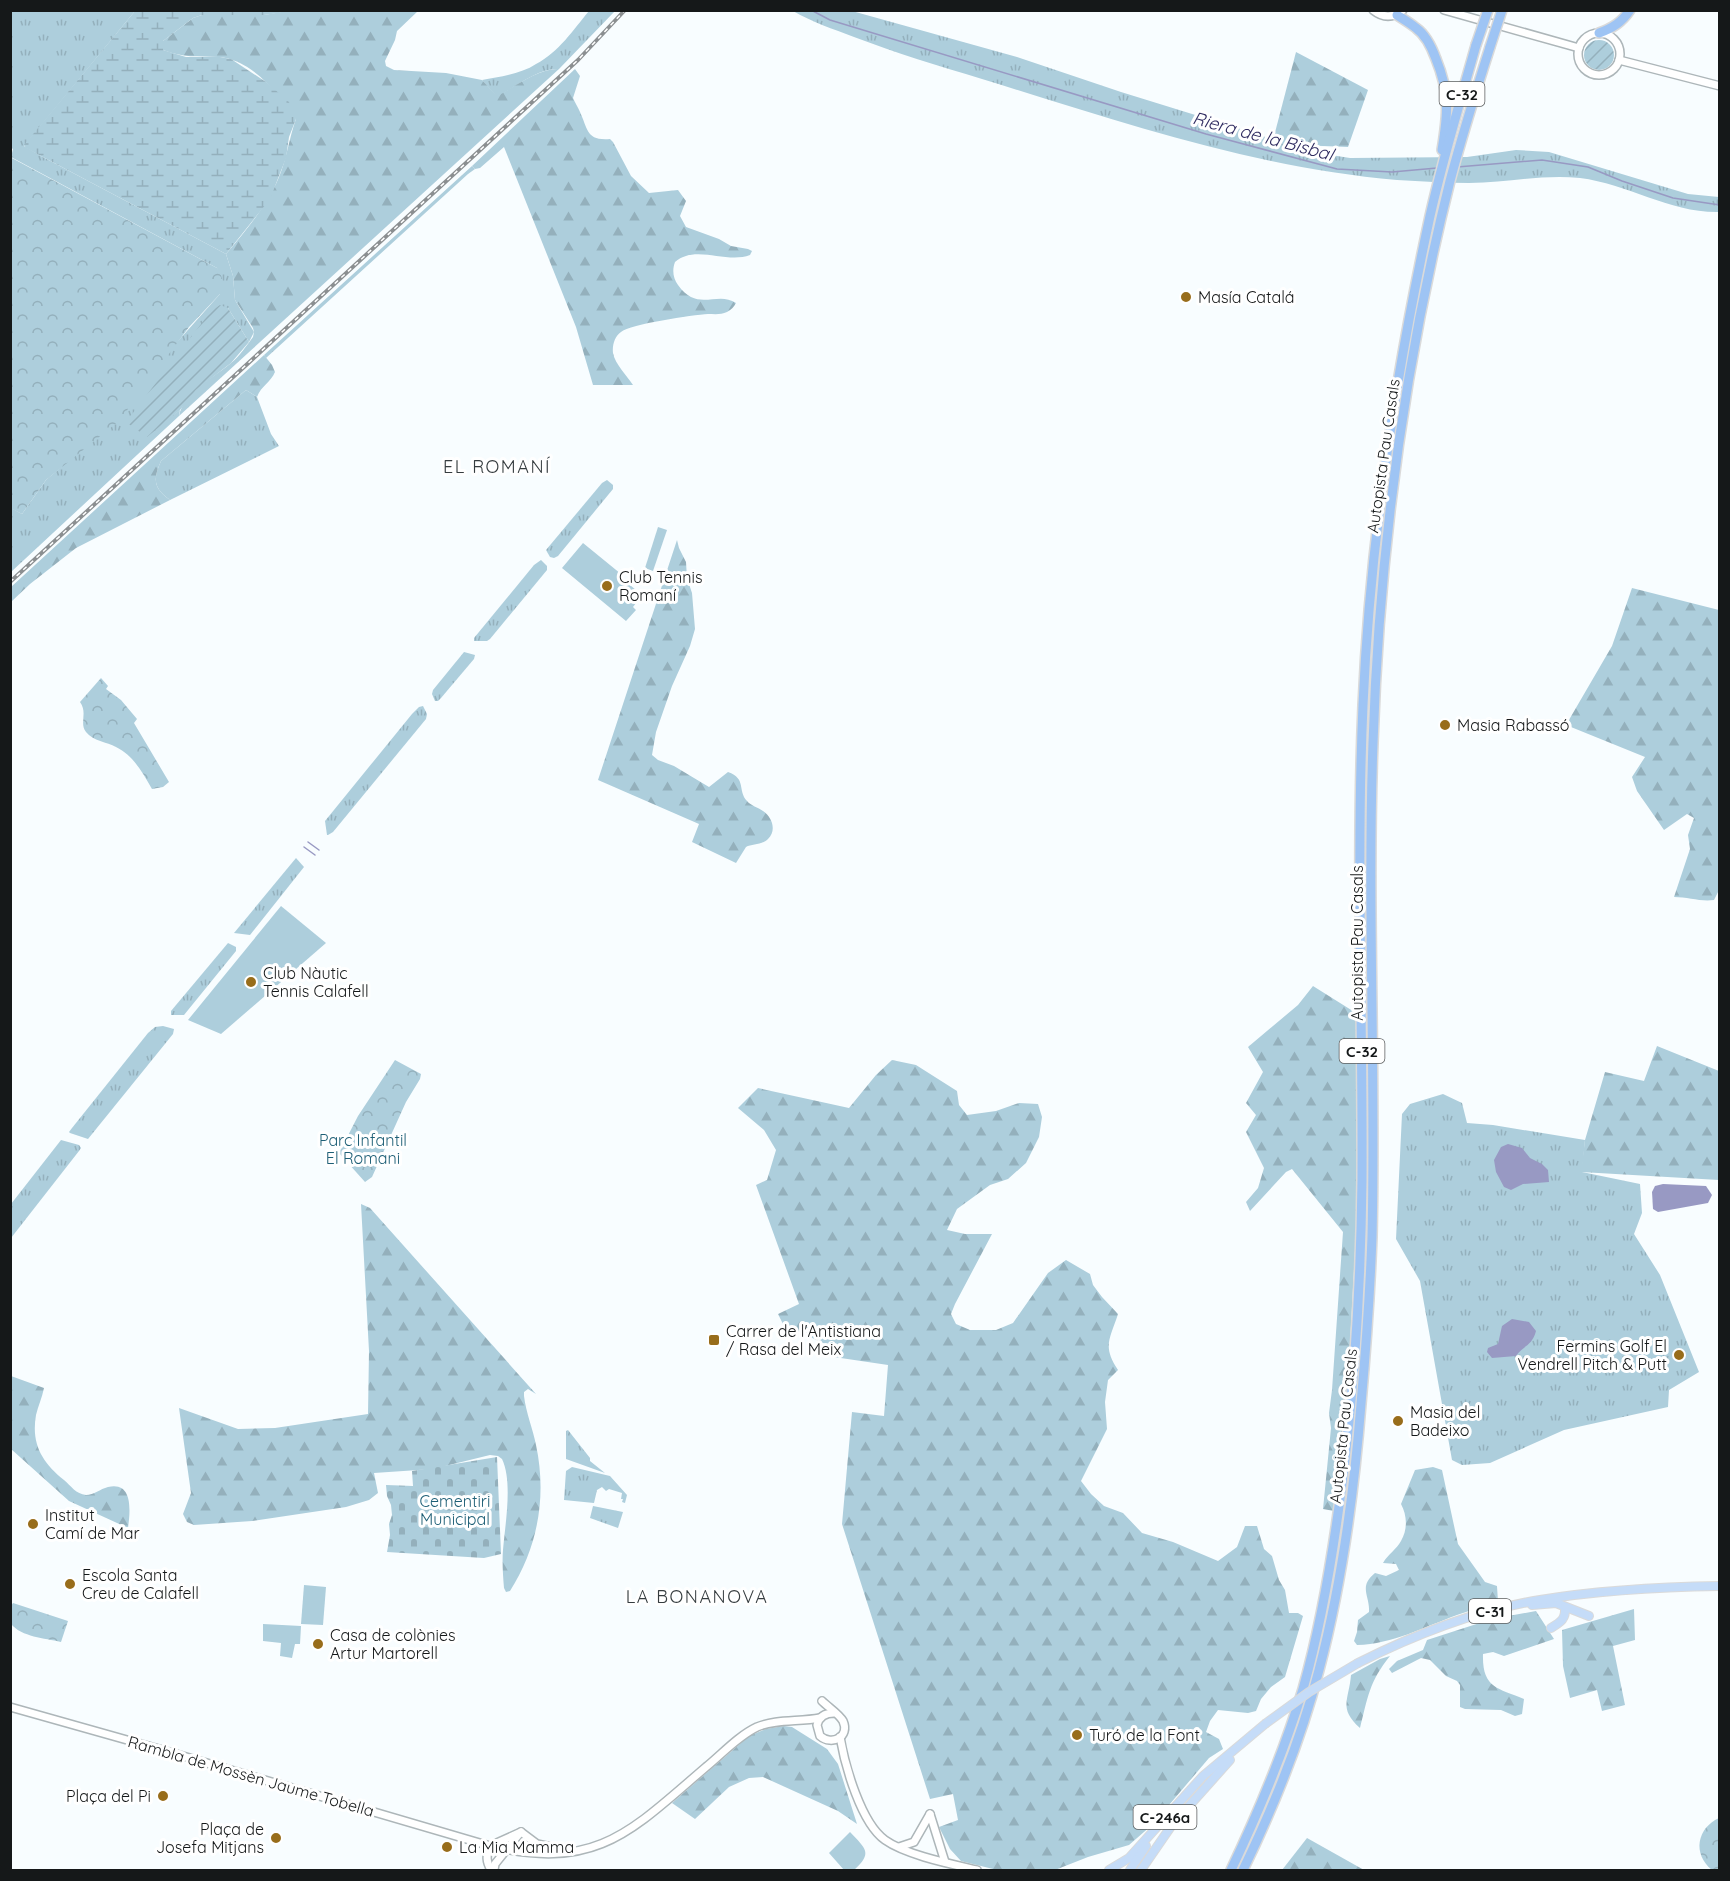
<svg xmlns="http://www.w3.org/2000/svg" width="1730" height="1881" font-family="Quicksand,sans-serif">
<defs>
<pattern id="grass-tufts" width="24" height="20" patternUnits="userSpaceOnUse" patternTransform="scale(1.5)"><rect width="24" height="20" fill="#adcedc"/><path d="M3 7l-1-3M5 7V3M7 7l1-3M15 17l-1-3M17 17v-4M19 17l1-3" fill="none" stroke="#94b0bc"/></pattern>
<pattern id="forest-firs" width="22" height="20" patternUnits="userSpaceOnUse" patternTransform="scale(1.5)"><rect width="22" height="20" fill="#adcedc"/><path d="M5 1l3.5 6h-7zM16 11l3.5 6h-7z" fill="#94b0bc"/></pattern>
<pattern id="wetland-marsh" width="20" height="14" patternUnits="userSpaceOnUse" patternTransform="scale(1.5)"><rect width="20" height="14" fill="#adcedc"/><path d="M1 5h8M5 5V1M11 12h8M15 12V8" fill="none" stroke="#94b0bc"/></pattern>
<pattern id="cemetery-stones" width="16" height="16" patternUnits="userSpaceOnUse" patternTransform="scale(1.5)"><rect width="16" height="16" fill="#adcedc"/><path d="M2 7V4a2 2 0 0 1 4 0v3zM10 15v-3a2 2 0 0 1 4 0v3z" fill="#94b0bc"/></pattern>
<pattern id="park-crowns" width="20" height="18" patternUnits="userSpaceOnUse" patternTransform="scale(1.5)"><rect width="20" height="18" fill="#adcedc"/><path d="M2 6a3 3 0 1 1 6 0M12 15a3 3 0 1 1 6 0" fill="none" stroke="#94b0bc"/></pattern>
<pattern id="garden-furrows" width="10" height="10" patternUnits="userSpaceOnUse" patternTransform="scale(1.5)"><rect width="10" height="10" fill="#adcedc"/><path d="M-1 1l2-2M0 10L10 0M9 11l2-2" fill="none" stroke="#94b0bc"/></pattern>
</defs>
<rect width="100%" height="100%" fill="#f8fdff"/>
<!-- grass -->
<g fill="url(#grass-tufts)">
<polygon points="13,11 135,11 24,146 41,156 226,254 233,276 235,300 254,332 249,342 228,308 166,420 180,410 179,416 11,572 11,508 22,514 46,480 79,452 220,294 217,268 11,157 13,149 10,147 10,14"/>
<path d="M589 11H615L559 69C537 68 516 87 497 97L482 80C499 77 521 74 536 64 559 52 573 30 589 11Z"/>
<path d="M793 11H852L1017 57 1121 92 1260 135 1299 150 1350 158 1467 157 1516 150 1549 152 1688 194 1719 197V212C1670 213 1628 184 1580 178 1542 174 1506 183 1469 183 1446 183 1421 181 1397 180 1254 168 1118 121 982 79 939 66 896 53 854 37 833 29 812 22 793 11Z"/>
<polygon points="472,166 475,169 468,174 266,358 264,355"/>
<path d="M246 390 257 397 271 434 279 446 170 500C153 488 153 479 161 461Z"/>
<polygon points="607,480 613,485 613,489 558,556 554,558 550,557 546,550 602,483"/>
<polygon points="541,560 547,566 547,570 490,639 487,641 474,641 474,638 534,565"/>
<polygon points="464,652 475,655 474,659 441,698 438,701 435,701 432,694 433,690"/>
<polygon points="423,706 427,714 426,719 333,832 328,835 327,835 325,821 412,714 419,707"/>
<polygon points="296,858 304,867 250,935 234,933"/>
<polygon points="228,943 236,947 236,951 184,1015 171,1015 171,1011"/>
<polygon points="163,1026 174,1029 173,1034 88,1139 70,1133 69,1132 72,1128 148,1033 155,1027"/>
<polygon points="1443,1094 1462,1103 1467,1123 1493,1125 1585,1140 1582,1172 1640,1184 1642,1213 1634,1234 1660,1275 1699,1372 1669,1390 1668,1407 1564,1430 1490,1463 1462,1465 1452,1460 1420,1281 1396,1239 1402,1114 1410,1104"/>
<polygon points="61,1140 79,1145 81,1148 79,1151 11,1238 11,1204"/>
<polygon points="568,1430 590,1458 590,1461 605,1473 566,1459 566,1431"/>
<polygon points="572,1467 610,1476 627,1495 625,1503 622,1502 623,1499 621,1499 622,1493 609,1489 606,1491 602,1487 597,1490 594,1503 564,1500 566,1471"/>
<polygon points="593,1506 623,1512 618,1528 590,1518"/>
</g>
<!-- forest -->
<g fill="url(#forest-firs)">
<path d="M293 10 418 11 397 31 395 40 385 61 386 66 394 70 446 73 482 80 497 96C515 87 538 68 559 69L179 416C184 391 214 378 231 363 240 356 246 346 253 337L254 332 253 328 235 300 233 276 226 254C246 230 267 206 279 177 287 158 289 138 296 119 278 94 252 59 218 57 198 56 183 58 163 50V41L193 18 202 15H264Z"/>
<polygon points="1296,52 1368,90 1348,147 1272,144"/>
<path d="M575 69 580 76 573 98C575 103 578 107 580 112 588 129 586 141 610 139L613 142 631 176 649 193 678 190 686 201 680 216 686 227 719 239 731 246 748 249 752 251 750 255C726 264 695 244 675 262 672 270 673 278 678 285 698 313 717 290 736 303 734 307 731 310 727 312 721 315 714 314 708 314 693 315 630 324 621 332 615 336 612 345 613 353 615 364 627 376 633 385H593L576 327 504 147 480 168 475 169 472 166Z"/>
<path d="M264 355 272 365 275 372C271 382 261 386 257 397L246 390 161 461C153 479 153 488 170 500L76 548 30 584 11 602V587Z"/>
<path d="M677 540 679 548 686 562 687 578 692 593 695 629 690 646 672 686 656 732 652 755 658 760 674 766 709 787 728 772C747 779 737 790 747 801 751 806 758 807 763 811 772 817 777 830 768 839 762 845 752 844 746 847L736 863 692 842 699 824 598 780Z"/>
<path d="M1632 588 1719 610 1720 888 1714 900C1701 902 1688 897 1674 897L1690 849 1688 835 1694 818 1687 814 1664 830 1637 791 1632 777 1645 757 1566 725 1612 646Z"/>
<polygon points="1313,986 1356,1013 1358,1110 1356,1232 1348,1381 1334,1511 1323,1509 1331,1428 1329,1413 1332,1390 1343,1232 1292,1169 1286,1172 1250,1211 1246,1202 1258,1188 1264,1168 1246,1132 1256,1115 1246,1103 1263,1072 1248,1047 1298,1005"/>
<polygon points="1657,1046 1719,1071 1719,1180 1581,1172 1585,1140 1605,1072 1644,1081"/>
<path d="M892 1060 916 1065 957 1091 959 1105 967 1115 996 1111 1019 1103 1038 1104 1042 1117 1039 1137 1026 1163 1008 1179 990 1185 957 1209 947 1230 965 1234H992L955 1304 951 1314 956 1324 970 1330H996L1013 1323 1048 1273 1066 1260 1090 1274 1093 1285 1102 1297 1118 1314C1110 1339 1102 1346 1118 1370L1108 1380 1105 1402 1107 1429 1081 1481 1091 1494 1104 1506 1123 1513 1142 1533 1173 1542 1218 1561 1237 1547 1245 1526H1257L1264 1549 1272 1556 1279 1580 1285 1590 1289 1613H1298L1303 1616 1285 1677 1271 1687 1261 1699 1256 1711 1248 1713 1218 1710 1210 1721 1206 1732 1219 1739 1223 1749 1209 1758 1152 1825 1129 1845 1088 1857 1055 1870H997L961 1861 950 1849 939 1827 958 1820 953 1794 930 1799 842 1524 852 1412 884 1416 888 1365 834 1357 827 1345 783 1324 778 1314 799 1304 756 1185 767 1180 776 1150 764 1130 738 1108 758 1088 849 1108 876 1075Z"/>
<path d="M361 1204 370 1208 536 1394 528 1389 524 1392V1396C526 1413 533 1429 536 1445 547 1496 538 1547 510 1591L506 1592 504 1588C503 1576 502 1561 503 1550 505 1525 513 1482 502 1459L498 1456 490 1455 433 1469 374 1473 378 1493 369 1500 346 1507 252 1521 194 1525 187 1522 183 1514 191 1493 179 1408 238 1429 275 1428 368 1414 369 1351Z"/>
<path d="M11 1376 44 1388C42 1398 38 1406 36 1415 31 1444 42 1462 64 1480 71 1486 76 1494 86 1495 94 1495 100 1489 108 1487 134 1481 130 1513 128 1528L69 1501 11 1449Z"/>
<path d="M1433 1467 1442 1470 1458 1544 1485 1582 1497 1586 1498 1602C1485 1607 1471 1610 1457 1615 1424 1627 1393 1644 1357 1645L1354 1641 1357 1632 1358 1620 1369 1612C1370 1595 1358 1587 1375 1573L1386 1576 1399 1570 1396 1564 1383 1563C1388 1554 1397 1549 1401 1541 1408 1529 1407 1515 1401 1504L1415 1470Z"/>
<polygon points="1634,1609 1635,1640 1613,1646 1625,1705 1602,1711 1597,1690 1570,1698 1563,1666 1562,1630"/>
<path d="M1536 1611 1554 1639 1504 1656 1493 1652 1483 1654C1482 1688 1497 1688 1524 1699L1522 1714 1515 1716 1501 1710 1465 1709 1460 1707V1685L1457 1681 1446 1676 1430 1660 1421 1658 1392 1673 1389 1669 1397 1661 1423 1650 1427 1640 1492 1619Z"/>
<path d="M1390 1656C1369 1682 1368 1697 1360 1728 1338 1708 1349 1700 1351 1675L1380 1659Z"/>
<polygon points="784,1726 792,1727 827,1749 838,1764 857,1824 838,1811 763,1777 749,1778 729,1787 695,1819 672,1803 749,1736 766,1729"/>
<polygon points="1307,1838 1364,1870 1282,1870"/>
</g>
<!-- wetland -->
<polygon fill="url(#wetland-marsh)" points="135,11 293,11 264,15 202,15 193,18 163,41 163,50 186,57 220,57 231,59 266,82 288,101 295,110 296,119 289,137 286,158 270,199 226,254 41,156 26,148 24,145"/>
<!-- cemetery -->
<polygon fill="url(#cemetery-stones)" points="497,1457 501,1554 484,1558 387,1552 390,1535 389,1524 392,1515 391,1505 387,1496 386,1485 413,1486 412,1471"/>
<!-- park -->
<g fill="url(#park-crowns)">
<path d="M10 157 217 268C222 276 226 285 220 294L189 327 119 421 46 480 22 514 10 508Z"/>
<path d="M101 678 108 686 106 689 121 700 137 719 134 723 169 782 163 787 152 789C142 772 134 756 116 747 107 742 93 741 86 732 79 723 88 713 80 702Z"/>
<polygon points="395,1060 421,1074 420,1079 406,1102 372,1177 365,1182 339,1153 358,1116"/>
<path d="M13 1603 68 1621 61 1642C44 1638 22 1637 11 1624V1606Z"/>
<path d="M1719 1818V1870H1712C1692 1854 1697 1828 1719 1818Z"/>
</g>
<!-- garden -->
<g fill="url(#garden-furrows)">
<circle cx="1599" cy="55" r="15"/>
<polygon points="220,305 228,308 249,342 231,363 196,390 180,410 147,437 126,422 211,311"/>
</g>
<!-- pitch -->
<g fill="#adcedc">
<polygon points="658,527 667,530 653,571 645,568"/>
<polygon points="583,543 621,574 619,576 642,595 633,607 636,610 626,621 562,568"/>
<polygon points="281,906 326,943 221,1034 188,1020"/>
<polygon points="304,1585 326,1587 323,1625 301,1624"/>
<polygon points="263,1624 301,1626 300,1644 295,1644 292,1658 280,1656 281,1643 263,1641"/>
<path d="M850 1832C866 1849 873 1853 854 1870H844L829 1853Z"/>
</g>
<!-- water -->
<g fill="#9899c3">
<polygon points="1508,1144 1522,1148 1530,1158 1542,1164 1548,1170 1549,1182 1523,1184 1511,1190 1504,1187 1496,1172 1494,1160 1501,1147"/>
<polygon points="1663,1184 1706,1186 1712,1195 1708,1203 1658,1212 1653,1209 1652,1192 1655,1186"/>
<path d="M1512 1319 1529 1322 1536 1331C1532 1346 1524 1345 1516 1356L1492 1358 1487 1352 1488 1348 1498 1344 1502 1326Z"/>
</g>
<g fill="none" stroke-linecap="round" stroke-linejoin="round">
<!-- stream -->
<g stroke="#9899c3" stroke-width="1.5">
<polyline points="811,10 830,20 1206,134 1337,169 1392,172 1437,168"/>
<polyline points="1457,167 1542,160 1588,167 1622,181 1673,198 1720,205"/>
<polyline points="308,842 319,850"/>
<polyline points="304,847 315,855"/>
</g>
<defs>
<g id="secondary">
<path d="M1373 10C1383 18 1393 18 1403 10"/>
<polyline points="1444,10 1579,48"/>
<circle cx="1599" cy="54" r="21"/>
<polyline points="1619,60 1720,86"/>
<path d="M822 1701C828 1707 839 1714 843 1721 850 1737 832 1746 820 1736L817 1725C819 1717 825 1713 834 1713"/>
<path d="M10 1707 159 1749 490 1846C597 1871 630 1832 706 1767 722 1754 738 1736 757 1727 776 1719 799 1722 820 1718"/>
<path d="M840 1737C845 1766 861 1823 885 1840 906 1855 951 1864 977 1870"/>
<polyline points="930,1814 945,1862"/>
<polyline points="521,1832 537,1844 565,1850"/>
<polyline points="899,1847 914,1842 930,1814"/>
<path d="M491 1870C486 1861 486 1856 490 1846L521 1832"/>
<polyline points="494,1870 495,1864 519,1834"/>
</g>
<g id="primary">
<polyline points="1532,1605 1556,1603 1589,1616"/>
<path d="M1551 1628C1561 1622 1566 1619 1565 1607"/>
<path d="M1358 1663C1416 1634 1477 1610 1540 1600 1600 1590 1660 1587 1720 1586"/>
<polyline points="1109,1870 1129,1858 1203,1776 1265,1724"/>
<polyline points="1130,1870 1146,1846"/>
<polyline points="1141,1870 1172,1825 1230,1760"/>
</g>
<g id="highway">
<path d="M1397 15C1403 19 1410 23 1416 28 1426 35 1432 48 1436 59 1450 93 1448 114 1442 150"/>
<path d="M1599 33C1613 28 1622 22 1630 10"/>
<path d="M1231 1870C1259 1811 1284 1752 1303 1689 1325 1611 1337 1530 1346 1450 1356 1361 1361 1271 1362 1180 1363 1022 1356 863 1363 705 1370 540 1395 377 1430 216 1443 158 1460 102 1476 45"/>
<path d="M1243 1870C1274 1806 1301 1740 1319 1670 1342 1583 1354 1493 1361 1404 1366 1348 1370 1292 1372 1237 1376 1072 1367 907 1373 743 1379 553 1404 365 1450 181 1462 136 1476 91 1490 47"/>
</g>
</defs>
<!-- secondary casing -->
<use href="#secondary" stroke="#adb6b9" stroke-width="10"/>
<!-- primary casing -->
<use href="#primary" stroke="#dadada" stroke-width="10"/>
<!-- highway casing -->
<use href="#highway" stroke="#dadada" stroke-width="12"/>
<!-- secondary -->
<use href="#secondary" stroke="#fff" stroke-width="7"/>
<!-- primary -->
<use href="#primary" stroke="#c5dcf8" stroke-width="8"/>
<!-- highway -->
<use href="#highway" stroke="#9ec4f4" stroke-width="9"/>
<defs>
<polyline id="rail" points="10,582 578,60 625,10"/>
</defs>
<!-- rail casing -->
<use href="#rail" stroke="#8b8f91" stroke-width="4"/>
<!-- rail -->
<use href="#rail" stroke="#fff" stroke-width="1.5" stroke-dasharray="4.5" stroke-linecap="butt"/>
<defs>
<polyline id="primary-bridge" points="1265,1724 1309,1692 1358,1663"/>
<g id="highway-bridge">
<polyline points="1476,45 1488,10"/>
<polyline points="1490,47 1502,10"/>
</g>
</defs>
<!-- primary-bridge casing -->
<use href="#primary-bridge" stroke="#dadada" stroke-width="10" stroke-linecap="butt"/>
<!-- highway-bridge casing -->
<use href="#highway-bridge" stroke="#dadada" stroke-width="12" stroke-linecap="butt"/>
<!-- primary-bridge -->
<use href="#primary-bridge" stroke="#c5dcf8" stroke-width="8"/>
<!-- highway-bridge -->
<use href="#highway-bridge" stroke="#9ec4f4" stroke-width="9"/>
</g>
<!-- markers -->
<g fill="#986d1b" stroke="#fff" stroke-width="2">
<circle cx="1186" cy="297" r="6"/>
<circle cx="607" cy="586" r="6"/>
<circle cx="1445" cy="725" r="6"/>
<circle cx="251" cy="982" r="6"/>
<rect x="708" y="1334" width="12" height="12" rx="3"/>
<circle cx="1679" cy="1355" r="6"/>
<circle cx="1398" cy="1421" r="6"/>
<circle cx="33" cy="1524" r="6"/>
<circle cx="70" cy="1584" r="6"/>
<circle cx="318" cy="1644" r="6"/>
<circle cx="1077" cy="1735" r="6"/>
<circle cx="163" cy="1796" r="6"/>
<circle cx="276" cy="1838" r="6"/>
<circle cx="447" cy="1847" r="6"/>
</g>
<g text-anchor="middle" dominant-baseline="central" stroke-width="6" stroke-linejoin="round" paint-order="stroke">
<!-- shield labels -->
<g fill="#fff" stroke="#5b5d5e" stroke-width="1.5">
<rect x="1439.5" y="82" width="45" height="24" rx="4.5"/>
<rect x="1339.5" y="1039" width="45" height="24" rx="4.5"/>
<rect x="1469" y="1599" width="42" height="24" rx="4.5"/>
<rect x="1133.5" y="1805" width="63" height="24" rx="4.5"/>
</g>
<g font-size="15" font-weight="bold" fill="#151819">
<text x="1462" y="94">C-32</text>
<text x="1362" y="1051">C-32</text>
<text x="1490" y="1611">C-31</text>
<text x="1165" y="1817">C-246a</text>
</g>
<!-- poi labels -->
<g font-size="16" fill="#151819" stroke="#fff" text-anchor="start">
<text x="1198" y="297">Masía Catalá</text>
<text x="619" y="577">Club Tennis<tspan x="619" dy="18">Romaní</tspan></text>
<text x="1457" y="725">Masia Rabassó</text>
<text x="263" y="973">Club Nàutic<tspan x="263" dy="18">Tennis Calafell</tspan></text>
<text x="726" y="1331">Carrer de l'Antistiana<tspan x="726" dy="18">/ Rasa del Meix</tspan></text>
<text x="1667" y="1346" text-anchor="end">Fermins Golf El<tspan x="1667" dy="18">Vendrell Pitch &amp; Putt</tspan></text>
<text x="1410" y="1412">Masia del<tspan x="1410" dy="18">Badeixo</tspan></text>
<text x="45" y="1515">Institut<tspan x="45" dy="18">Camí de Mar</tspan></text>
<text x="82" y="1575">Escola Santa<tspan x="82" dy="18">Creu de Calafell</tspan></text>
<text x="330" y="1635">Casa de colònies<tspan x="330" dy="18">Artur Martorell</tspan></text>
<text x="1089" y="1735">Turó de la Font</text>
<text x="151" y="1796" text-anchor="end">Plaça del Pi</text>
<text x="264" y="1829" text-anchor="end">Plaça de<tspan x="264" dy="18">Josefa Mitjans</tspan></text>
<text x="459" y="1847">La Mia Mamma</text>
</g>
<!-- street labels -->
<g font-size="16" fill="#151819" stroke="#fff">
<text transform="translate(1383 456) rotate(-82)">Autopista Pau Casals</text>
<text transform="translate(1357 943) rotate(-90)">Autopista Pau Casals</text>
<text transform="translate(1343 1426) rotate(-84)">Autopista Pau Casals</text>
<text transform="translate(251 1776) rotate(16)">Rambla de Mossèn Jaume Tobella</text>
</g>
<!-- park labels -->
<g font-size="16" fill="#1e5f76" stroke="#fff">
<text x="363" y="1140">Parc Infantil<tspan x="363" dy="18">El Romani</tspan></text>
<text x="455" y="1501">Cementiri<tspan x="455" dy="18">Municipal</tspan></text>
</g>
<!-- water labels -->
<g font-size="18" font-style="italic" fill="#2f2b60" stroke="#fff">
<text transform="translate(1263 136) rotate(15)">Riera de la Bisbal</text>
</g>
<!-- neighbourhood labels -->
<g font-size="18" letter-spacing="1.5" fill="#353c3f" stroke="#fff">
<text x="497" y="466">EL ROMANÍ</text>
<text x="697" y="1596">LA BONANOVA</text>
</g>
</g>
<!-- border -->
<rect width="1730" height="1881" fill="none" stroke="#151819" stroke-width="24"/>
</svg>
